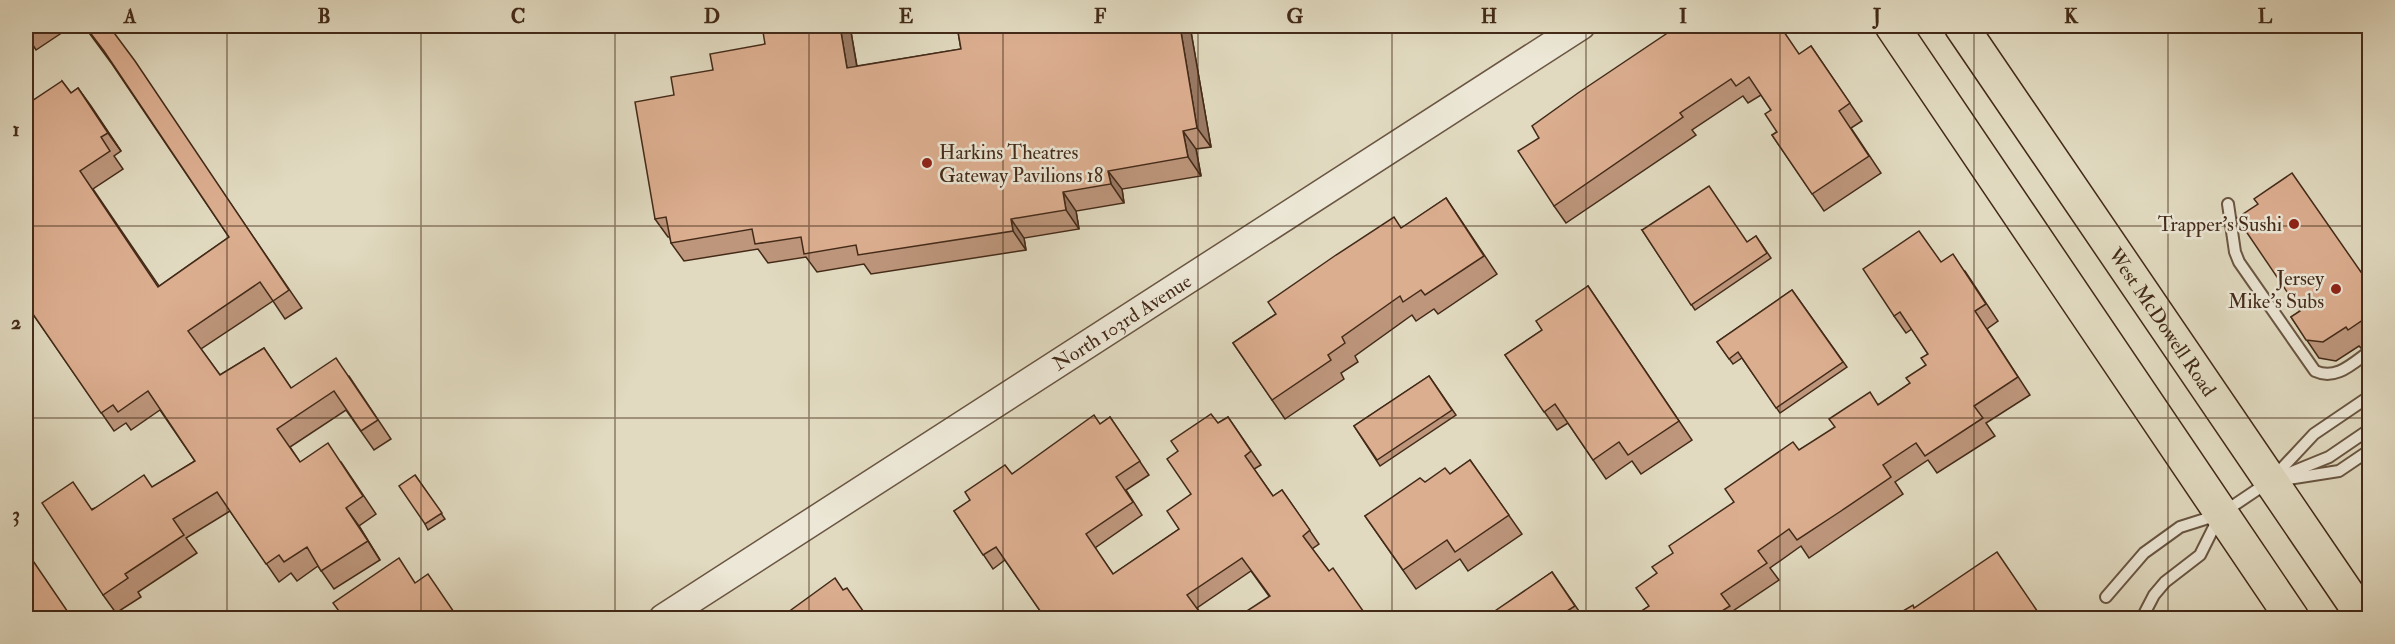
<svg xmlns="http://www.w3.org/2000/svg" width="2395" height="644" font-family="'IM FELL Double Pica',serif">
<rect width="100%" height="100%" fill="#e1dac0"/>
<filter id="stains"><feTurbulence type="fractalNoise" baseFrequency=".00333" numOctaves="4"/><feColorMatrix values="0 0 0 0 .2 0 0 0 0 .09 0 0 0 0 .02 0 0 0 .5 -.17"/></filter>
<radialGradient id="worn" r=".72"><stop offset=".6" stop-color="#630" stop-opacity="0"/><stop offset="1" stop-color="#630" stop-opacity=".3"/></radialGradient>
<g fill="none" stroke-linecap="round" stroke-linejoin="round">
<defs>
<g id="service">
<path d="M2228 204 2235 252 2239 262 2315 371C2336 381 2353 363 2370 351"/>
<polyline points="2272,479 2314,434 2370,396"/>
<polyline points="2288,479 2339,471 2370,450"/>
<polyline points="2106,597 2144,553 2180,527 2221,514 2270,481 2329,457 2370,429"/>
<polyline points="2142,618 2154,595 2165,582 2200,555 2218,519"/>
</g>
<g id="tertiary">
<path id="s1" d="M663 618 1581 26"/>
</g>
<g id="primary">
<polyline points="1892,26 2292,618"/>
<path id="s2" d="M1961 26 2364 618"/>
</g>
</defs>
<!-- service casing -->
<use href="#service" stroke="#6a5642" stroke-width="14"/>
<!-- tertiary casing -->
<use href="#tertiary" stroke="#6a5642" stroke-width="30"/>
<!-- primary casing -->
<use href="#primary" stroke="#432a18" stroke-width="36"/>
<!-- path -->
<polyline stroke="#432a18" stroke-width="4" stroke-dasharray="1.5 3" stroke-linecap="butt" points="894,26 895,29 914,26"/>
<!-- service -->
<use href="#service" stroke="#ece7d6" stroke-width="10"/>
<!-- tertiary -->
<use href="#tertiary" stroke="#ece7d6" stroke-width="27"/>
<!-- primary -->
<use href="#primary" stroke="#e1dac0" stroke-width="33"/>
</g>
<!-- wall -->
<g fill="#bd967c" stroke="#432a18" stroke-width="1.5">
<polygon points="26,26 72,26 36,50 26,34"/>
<polygon points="84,26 109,26 302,308 285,319 273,301 201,349 220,375 264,348 291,388 349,376 391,439 374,450 346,410 290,447 300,462 341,462 376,514 359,526 380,560 334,589 318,566 297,581 291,573 279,582 230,511 186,538 197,553 138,592 141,597 116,613 103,595 92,509 153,487 195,461 160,410 131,430 126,423 114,431 26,304 62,81 71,93 78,88 121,151 114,156 123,169 93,189 159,286 229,237 112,64"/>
<polygon points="957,26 1190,26 1211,147 1196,149 1201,176 1122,189 1124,203 1076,211 1079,229 1024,238 1026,250 871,274 864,264 817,272 806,257 768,263 758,249 684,261 671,243 670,237 668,237 655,219 674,95 713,70 765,44 851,32 857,66 961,49"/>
<polygon points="1811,46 1862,121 1851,128 1881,173 1824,211 1772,135 1777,132 1771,110 1761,95 1748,103 1743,96 1692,130 1696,135 1566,223 1554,206 1539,138 1800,54"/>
<polygon points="1446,198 1497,274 1438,314 1434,309 1416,321 1412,315 1355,356 1358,362 1341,373 1344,379 1285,419 1233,343"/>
<polygon points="1642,230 1747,242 1756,236 1771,258 1695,310"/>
<polygon points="1941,262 1965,271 1998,321 1987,329 2030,395 1986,423 1995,436 1937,473 1928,460 1895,482 1903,494 1853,528 1809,558 1801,546 1770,568 1779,580 1733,611 1739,618 1631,618 1649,606 1657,573 1734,502 1799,450 1879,404 1910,383 1926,365 1928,354 1912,329 1906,333 1894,316"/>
<polygon points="2370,285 2370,342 2361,348 2359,346 2336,361 2319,358 2291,317 2300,311"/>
<polygon points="1588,286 1692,440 1641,474 1632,461 1606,479 1568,423 1557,430 1505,355 1542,330"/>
<polygon points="1792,290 1847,367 1780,413 1742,358 1733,364 1717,342"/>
<polygon points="1429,376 1456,415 1380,466 1354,426"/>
<polygon points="1110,417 1149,475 1126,490 1142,515 1095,548 1113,574 1179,529 1191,494 1218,423 1228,417 1261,465 1254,469 1273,496 1282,490 1319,544 1312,549 1329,571 1368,618 1269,596 1251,571 1197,608 1204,618 1045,618 1005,560 993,569 954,511 1012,474 1100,424"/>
<polygon points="1470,460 1522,534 1468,571 1460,559 1416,589 1365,516 1425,482 1450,474"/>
<polygon points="415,475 445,519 428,530 425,524"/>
<polygon points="26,527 31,536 26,540"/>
<polygon points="1552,572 1579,611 1568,618 1487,618"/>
</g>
<!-- shaded-wall -->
<g fill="#9a7a65" stroke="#432a18" stroke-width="1.5">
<polygon points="840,26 846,26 851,32 860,86 847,68"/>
<polygon points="1180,26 1190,26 1211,147 1197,128"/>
<polygon points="78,88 91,106 121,151 108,133"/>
<polygon points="1183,131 1196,149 1201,176 1188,157"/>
<polygon points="1108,171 1122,189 1124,203 1111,184"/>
<polygon points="1063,192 1076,211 1079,229 1066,210"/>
<polygon points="1011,219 1024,238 1026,250 1013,231"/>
<polygon points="346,508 359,526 380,560 368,541"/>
</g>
<!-- building -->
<g fill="#dcae90" stroke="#432a18" stroke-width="1.5">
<polygon points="26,26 32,26 26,30"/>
<polygon points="85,26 109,26 135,61 289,290 273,301 260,282 188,331 220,375 264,348 291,388 336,358 378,420 361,431 334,391 277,429 300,462 328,443 363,496 346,508 368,541 321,571 307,547 284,562 279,555 266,564 217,492 173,519 184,535 125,574 128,578 103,595 42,503 73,482 92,510 144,475 152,487 195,461 148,391 118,412 113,405 101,413 26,304 26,105 62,81 71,93 78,88 108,133 101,137 110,151 80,171 158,287 229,237 104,51"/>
<polygon points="762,26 840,26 847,68 961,49 957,26 1180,26 1197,128 1183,131 1188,157 1108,171 1111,184 1063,192 1066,210 1011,219 1013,231 858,255 856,245 804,254 801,237 755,244 752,229 671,243 666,217 655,219 635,102 674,95 671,77 713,70 710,54 765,44"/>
<polygon points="1678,26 1780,26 1799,54 1811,46 1850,103 1839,111 1869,156 1812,194 1772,135 1777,132 1765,114 1771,110 1749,77 1736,86 1731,79 1680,113 1683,117 1554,206 1518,151 1539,138 1532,126 1578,93"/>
<polygon points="2292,173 2370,285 2370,315 2348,330 2346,327 2323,342 2306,340 2291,317 2300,311 2237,218 2258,204 2254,199"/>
<polygon points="1709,186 1747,242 1756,236 1767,253 1691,305 1642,230"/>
<polygon points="1446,198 1484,256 1425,295 1421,290 1403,302 1400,296 1342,337 1345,343 1328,355 1331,360 1272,400 1233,343 1276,314 1268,302 1336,255 1394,217 1401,228"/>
<polygon points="1919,231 1941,262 1953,254 1986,304 1975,311 2018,377 1974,406 1983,418 1925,456 1916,443 1883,465 1891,477 1841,511 1797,540 1789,529 1758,551 1767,563 1721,594 1730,606 1711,618 1631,618 1649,606 1636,588 1657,573 1652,567 1673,553 1669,546 1734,502 1725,489 1793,442 1799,450 1835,427 1829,419 1870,392 1878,405 1910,383 1906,378 1926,365 1921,358 1928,354 1900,312 1894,316 1863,269"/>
<polygon points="1588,286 1679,421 1628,455 1619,442 1593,460 1555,404 1544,412 1505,355 1542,330 1536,321"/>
<polygon points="1792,290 1843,362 1776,408 1738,352 1729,359 1717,342"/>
<polygon points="1429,376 1452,410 1377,460 1354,426"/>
<polygon points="1211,414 1218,423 1228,417 1251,451 1245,456 1273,496 1282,490 1310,530 1303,536 1329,571 1333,568 1368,618 1236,618 1270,596 1242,558 1187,595 1204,618 1057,618 1054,614 1048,618 1045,618 996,547 983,555 954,511 970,500 965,492 1005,465 1012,474 1094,415 1100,424 1110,417 1140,461 1116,477 1133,502 1086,534 1113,574 1179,529 1167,511 1191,494 1167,459 1178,451 1171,441"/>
<polygon points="1470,460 1509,515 1455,552 1447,540 1403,570 1365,516 1420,478 1425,482 1445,468 1450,474"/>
<polygon points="415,475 442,513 425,524 399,486"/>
<polygon points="27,552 72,618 26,618 26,553"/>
<polygon points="1997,552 2042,618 1891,618 1913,605 1914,608"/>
<polygon points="399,558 415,583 428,574 458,618 344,618 333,603"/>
<polygon points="1552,572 1575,606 1556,618 1487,618 1486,617"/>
<polygon points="835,578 843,590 847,588 868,618 780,618"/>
</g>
<!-- grid -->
<path fill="none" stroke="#432a18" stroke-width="1.5" stroke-opacity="0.55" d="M227 26V618M421 26V618M615 26V618M809 26V618M1003 26V618M1198 26V618M1392 26V618M1586 26V618M1780 26V618M1974 26V618M2168 26V618M26 226H2370M26 418H2370"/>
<!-- markers -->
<g fill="#8f2418" stroke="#ece7d6" stroke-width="2">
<circle cx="927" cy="163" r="6"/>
<circle cx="2294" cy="224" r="6"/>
<circle cx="2336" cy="289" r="6"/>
</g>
<g text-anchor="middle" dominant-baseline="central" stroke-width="5" stroke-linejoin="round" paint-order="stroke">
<!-- poi labels -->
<g font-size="20" fill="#432a18" stroke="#ece7d6" text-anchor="end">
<text x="939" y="152" text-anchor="start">Harkins Theatres<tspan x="939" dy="23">Gateway Pavilions 18</tspan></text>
<text x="2282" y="224">Trapper's Sushi</text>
<text x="2324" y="278">Jersey<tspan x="2324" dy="23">Mike's Subs</tspan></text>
</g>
<!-- street labels -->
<g font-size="20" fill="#432a18" stroke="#ece7d6">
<text stroke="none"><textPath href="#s1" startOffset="546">North 103rd Avenue</textPath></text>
<text stroke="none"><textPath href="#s2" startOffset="358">West McDowell Road</textPath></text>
</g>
</g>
<!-- margin -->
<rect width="2395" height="644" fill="none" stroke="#e1dac0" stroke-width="66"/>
<rect x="33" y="33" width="2329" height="578" fill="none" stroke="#432a18" stroke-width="2"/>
<g font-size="20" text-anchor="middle" font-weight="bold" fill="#432a18">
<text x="130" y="23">A</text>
<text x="324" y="23">B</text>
<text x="518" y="23">C</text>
<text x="712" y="23">D</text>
<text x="906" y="23">E</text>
<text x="1100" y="23">F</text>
<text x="1295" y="23">G</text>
<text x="1489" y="23">H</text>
<text x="1683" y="23">I</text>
<text x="1877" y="23">J</text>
<text x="2071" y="23">K</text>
<text x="2265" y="23">L</text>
<text x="16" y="136">1</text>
<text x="16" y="329">2</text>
<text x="16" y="521">3</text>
</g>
<rect width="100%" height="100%" filter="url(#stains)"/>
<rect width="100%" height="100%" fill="url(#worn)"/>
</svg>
